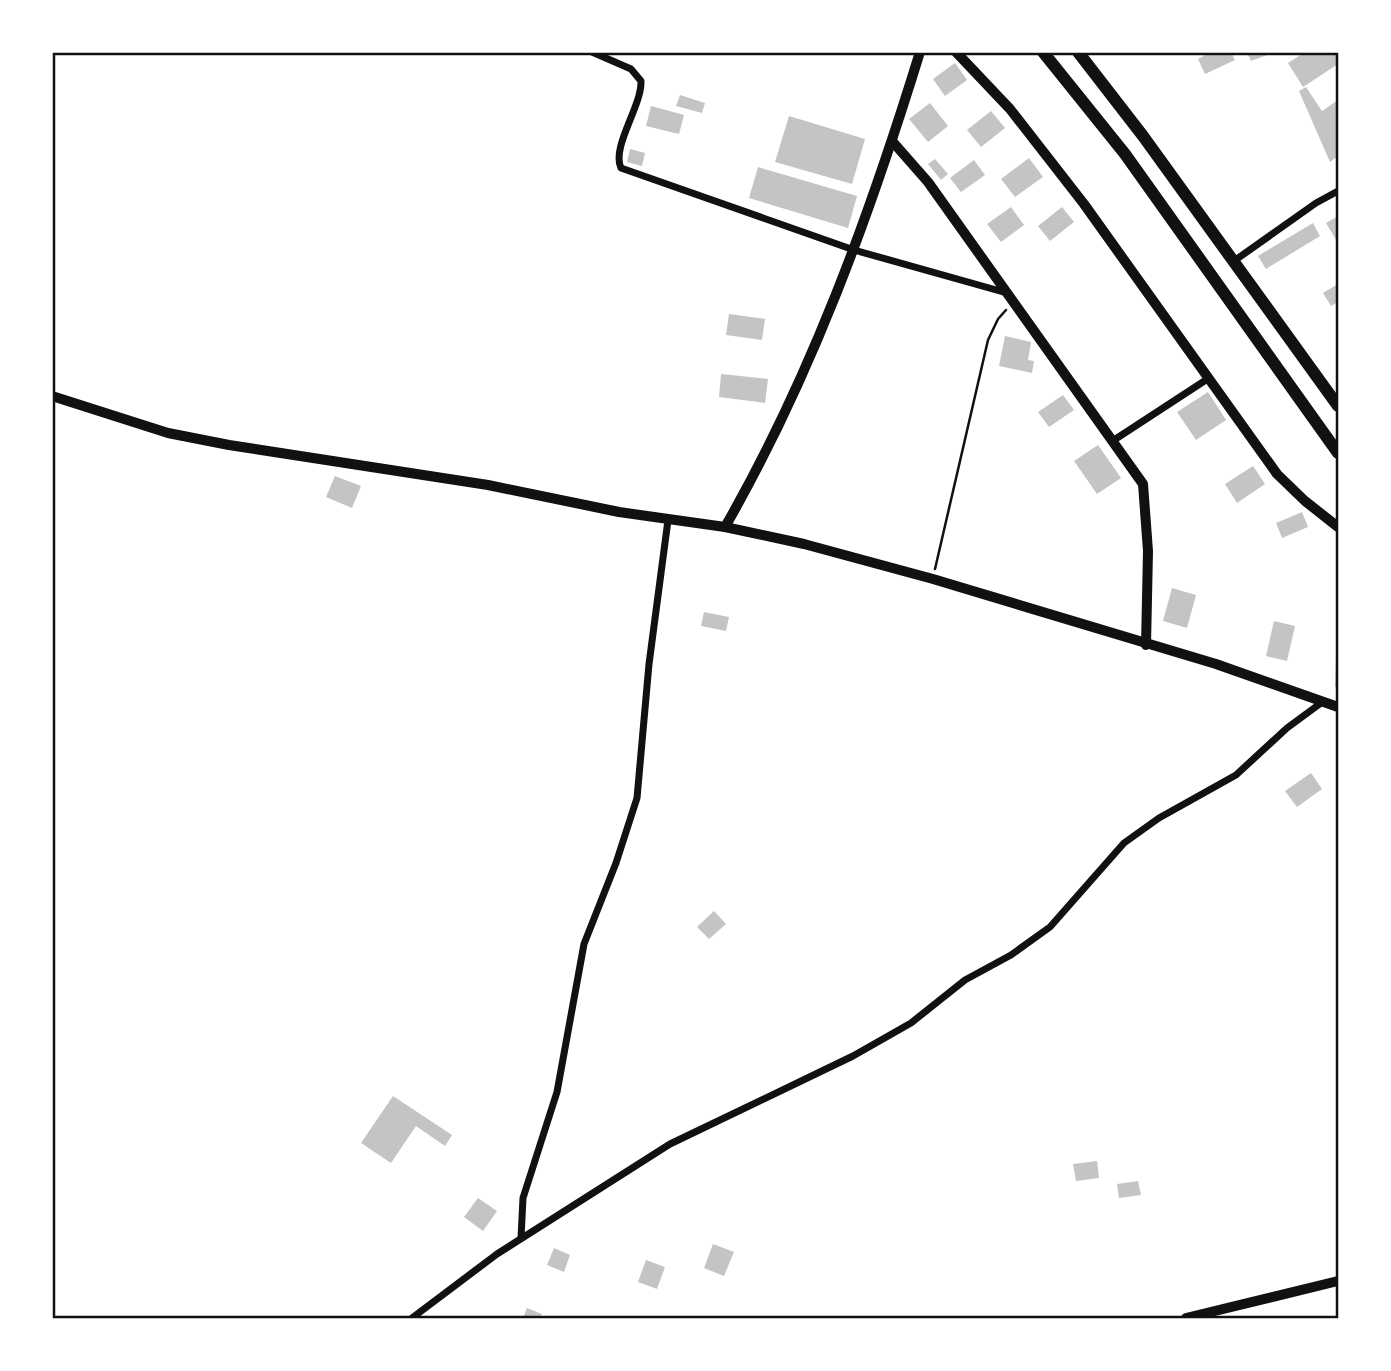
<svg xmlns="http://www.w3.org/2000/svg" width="1391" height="1371" font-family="Manrope,sans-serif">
<rect width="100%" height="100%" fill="#fff"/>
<!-- building -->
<g fill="#c4c4c4">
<polygon points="1211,52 1231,52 1235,60 1205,74 1198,59"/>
<polygon points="1247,52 1273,52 1273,53 1251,61"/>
<polygon points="1305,52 1338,52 1338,64 1303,87 1288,63"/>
<polygon points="955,63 967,80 945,96 933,79"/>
<polygon points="1306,87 1322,111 1338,100 1338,156 1330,162 1299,91"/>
<polygon points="680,95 705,103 702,113 676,106"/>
<polygon points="930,103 948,126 928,142 909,119"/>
<polygon points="651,106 684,115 679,134 646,126"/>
<polygon points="991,111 1005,128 981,147 967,130"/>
<polygon points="789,116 865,139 852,184 775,162"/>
<polygon points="630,149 645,153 642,166 627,162"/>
<polygon points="1029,158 1043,177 1015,197 1001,179"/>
<polygon points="935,159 948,174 941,180 928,164"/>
<polygon points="974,160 985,175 961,192 950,178"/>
<polygon points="758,167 857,196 848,228 749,198"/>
<polygon points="1011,207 1024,225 1001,242 987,224"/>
<polygon points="1062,207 1074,222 1050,241 1038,226"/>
<polygon points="1338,216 1338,243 1326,223"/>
<polygon points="1313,223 1320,236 1266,269 1258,256"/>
<polygon points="1338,284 1338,302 1331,306 1323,293"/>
<polygon points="729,314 765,319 762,340 726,335"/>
<polygon points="1005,336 1031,342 1028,360 1034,361 1032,373 999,366"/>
<polygon points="721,374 768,379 765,403 719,397"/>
<polygon points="1208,392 1226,420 1196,440 1177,412"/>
<polygon points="1063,395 1074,410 1049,427 1038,412"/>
<polygon points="1098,445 1121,478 1097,494 1074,461"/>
<polygon points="1253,466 1265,484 1237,503 1225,484"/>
<polygon points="335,476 361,486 352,508 326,497"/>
<polygon points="1302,512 1308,527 1282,538 1276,523"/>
<polygon points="1172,588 1196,595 1187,628 1163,621"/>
<polygon points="704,612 729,617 726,631 701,626"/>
<polygon points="1274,621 1295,626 1287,661 1266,656"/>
<polygon points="1336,658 1338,658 1338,687 1335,687"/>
<polygon points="1311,773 1322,789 1297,807 1285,791"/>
<polygon points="714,911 726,924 709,939 697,927"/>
<polygon points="393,1096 452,1135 445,1146 416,1126 391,1163 361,1143"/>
<polygon points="1097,1161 1099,1178 1076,1181 1073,1164"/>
<polygon points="1138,1181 1141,1195 1119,1198 1117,1184"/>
<polygon points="478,1198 497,1211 483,1231 464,1217"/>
<polygon points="713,1244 734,1252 724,1276 704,1268"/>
<polygon points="554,1248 570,1255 564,1272 547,1265"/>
<polygon points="646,1260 665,1267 657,1289 638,1282"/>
<polygon points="527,1308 542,1314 540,1318 523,1318"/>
</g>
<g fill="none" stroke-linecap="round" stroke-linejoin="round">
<!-- path -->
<polyline stroke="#111" stroke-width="2.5" points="935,569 988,340 998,319 1006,310"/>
<!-- minor -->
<g stroke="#111" stroke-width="7">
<path d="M592 52 631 69 641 81C642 106 611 147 621 168L854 250 1007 293"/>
<polyline points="1234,261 1316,203 1338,191"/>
<polyline points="1114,440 1209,378"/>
<polyline points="521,1238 523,1198 557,1092 584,944 616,863 637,798 649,664 668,520"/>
<polyline points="412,1318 497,1254 670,1144 853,1056 911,1023 965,980 1011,955 1050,927 1124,843 1159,818 1236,775 1287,728 1321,703"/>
</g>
<!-- tertiary -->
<g stroke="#111" stroke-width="10">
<polyline points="956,52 1010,109 1084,204 1277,474 1305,501 1338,527"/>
<polyline points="892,141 928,182 1143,484 1148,551 1146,645"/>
<polyline points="52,396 168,433 229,445 488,485 619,512 725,527 804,544 933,579 1216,664 1338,707"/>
<path d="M725 527C811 377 869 217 920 52"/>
<polyline points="1186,1318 1338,1281"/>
</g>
<!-- primary -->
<g stroke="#111" stroke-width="12">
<polyline points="1043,52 1125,154 1338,453"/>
<polyline points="1078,52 1143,136 1338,406"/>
</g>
</g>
<!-- border -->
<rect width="1391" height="1371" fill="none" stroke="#ffffff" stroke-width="108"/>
<rect x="54" y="54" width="1283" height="1263" fill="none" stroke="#111" stroke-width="2.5"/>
</svg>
